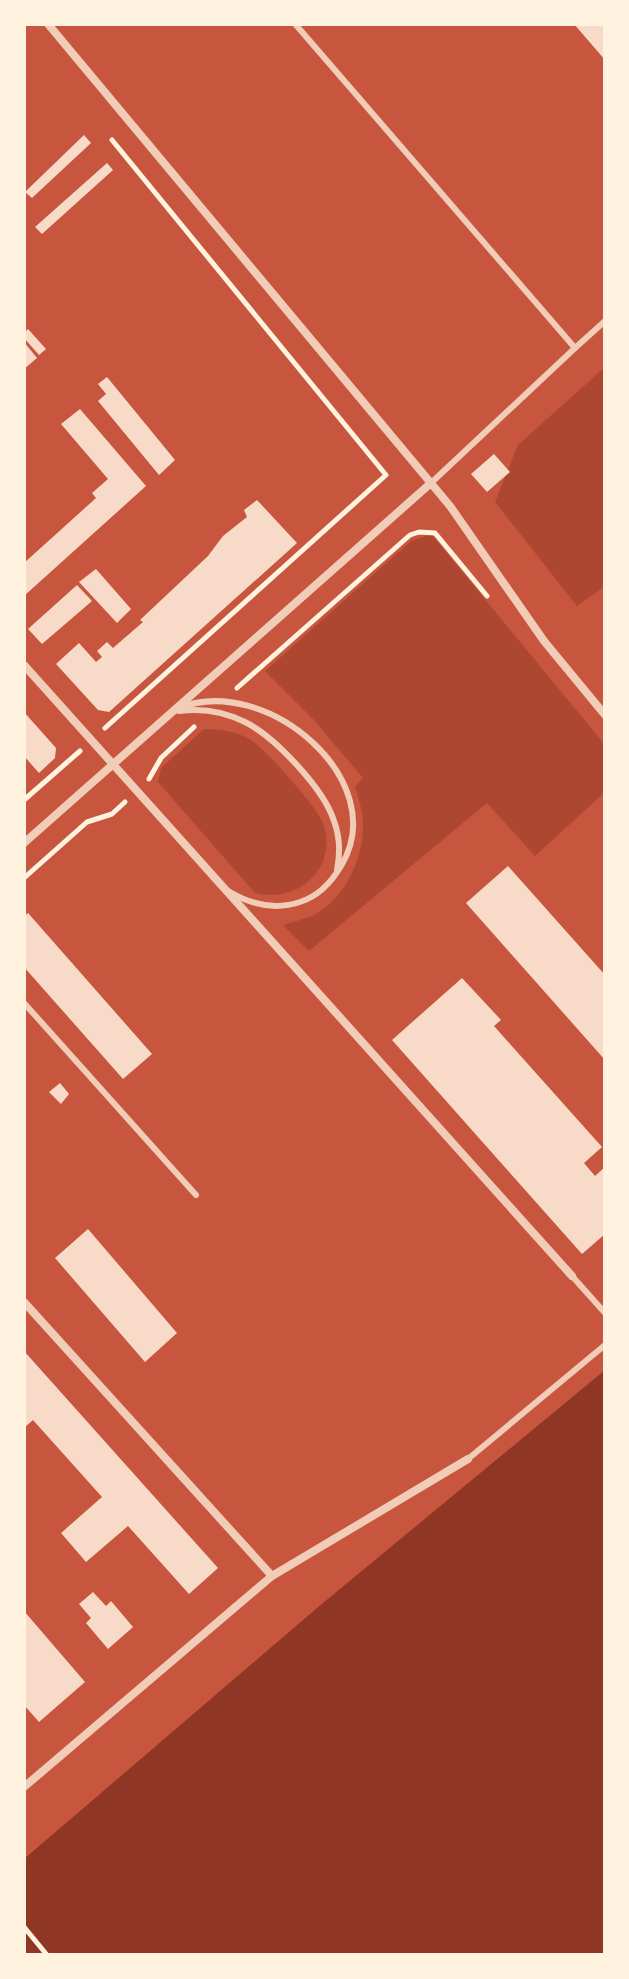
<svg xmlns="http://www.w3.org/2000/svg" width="629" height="1979" font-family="'Varela Round',sans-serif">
<rect width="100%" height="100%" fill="#c8553d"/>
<!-- green -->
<g fill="#ae4732">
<polygon points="605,367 605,586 577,606 495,502 518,445"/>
<path d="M431 534 605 745V792L535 856 487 803 309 951 283 925C293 922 304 919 314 915 344 899 361 863 363 830 364 815 359 800 355 786L363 778 313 719 265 671 411 541Z"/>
<path d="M204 729C220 729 236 731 251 740 265 749 317 807 323 823 339 868 297 904 255 893L158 782 161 768Z"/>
</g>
<!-- water -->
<polygon fill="#8f3625" points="605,1370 605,1955 24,1955 24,1859 323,1603"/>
<!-- building -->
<g fill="#f7dbc8">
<polygon points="574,24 605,24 605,60"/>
<polygon points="84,135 91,143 32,198 25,192"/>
<polygon points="107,163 113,170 42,234 35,227"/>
<polygon points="28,329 46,349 39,355 24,338 24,333"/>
<polygon points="24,342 37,358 24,369"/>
<polygon points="107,377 175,460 159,475 98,401 106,394 98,384"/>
<polygon points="80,409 146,486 24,596 24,563 96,498 92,493 108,479 61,424"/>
<polygon points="494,454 510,472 487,492 471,474"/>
<polygon points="257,500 297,543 109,712 98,710 56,664 79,643 96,662 102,657 97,651 107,642 113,648 143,622 140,620 208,556 223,536 247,517 244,510"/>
<polygon points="96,569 131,609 117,623 79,582"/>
<polygon points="77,585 92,601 42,644 28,629"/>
<polygon points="24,712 56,748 55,758 39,773 24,756"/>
<polygon points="508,866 605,975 605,1060 466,903"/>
<polygon points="28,913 152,1054 123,1079 24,967 24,916"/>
<polygon points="462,978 501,1020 494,1026 602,1147 584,1163 595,1176 605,1167 605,1234 582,1254 392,1040"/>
<polygon points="60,1083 69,1094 61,1104 49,1092"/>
<polygon points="88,1229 177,1333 145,1362 55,1258"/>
<polygon points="24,1351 218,1568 189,1594 128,1526 86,1562 61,1533 102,1497 33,1420 24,1428"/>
<polygon points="93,1592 106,1606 111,1601 133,1627 108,1649 86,1623 91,1618 79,1604"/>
<polygon points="24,1611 85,1682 39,1722 24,1705"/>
</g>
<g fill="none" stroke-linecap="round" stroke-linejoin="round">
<!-- path -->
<g stroke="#fff3e0" stroke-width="5">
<polyline points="237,688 410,535 419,532 435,533 487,596"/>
<polyline points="105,728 386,475 112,140"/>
<polyline points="149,779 161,758 194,727"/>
<polyline points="24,800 80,751"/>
<polyline points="24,878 87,822 112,814 125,802"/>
<polyline points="24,1927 47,1955"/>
</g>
<!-- service -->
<g stroke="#f1ccb7" stroke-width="6">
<polyline points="297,24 296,25 575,348 431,483"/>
<polyline points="575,348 605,321"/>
<path d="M179 708C266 673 393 781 341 866 331 883 319 896 300 902 276 910 252 905 230 892"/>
<path d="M179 711C201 708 225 712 245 722 275 737 324 789 334 821 340 837 340 855 337 870"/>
<polyline points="24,1003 196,1195"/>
<polyline points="572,1276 605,1313"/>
<polyline points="468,1459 605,1345"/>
</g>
<!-- minor -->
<g stroke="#f1ccb7" stroke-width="8">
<polyline points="48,24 450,506 544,641 605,715"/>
<polyline points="24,665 572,1276"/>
<polyline points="24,843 431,483"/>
<polyline points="24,1302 272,1576"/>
<polyline points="24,1787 272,1576 468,1459"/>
</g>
</g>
<!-- border -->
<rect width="629" height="1979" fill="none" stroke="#fff3e0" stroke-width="52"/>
</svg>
